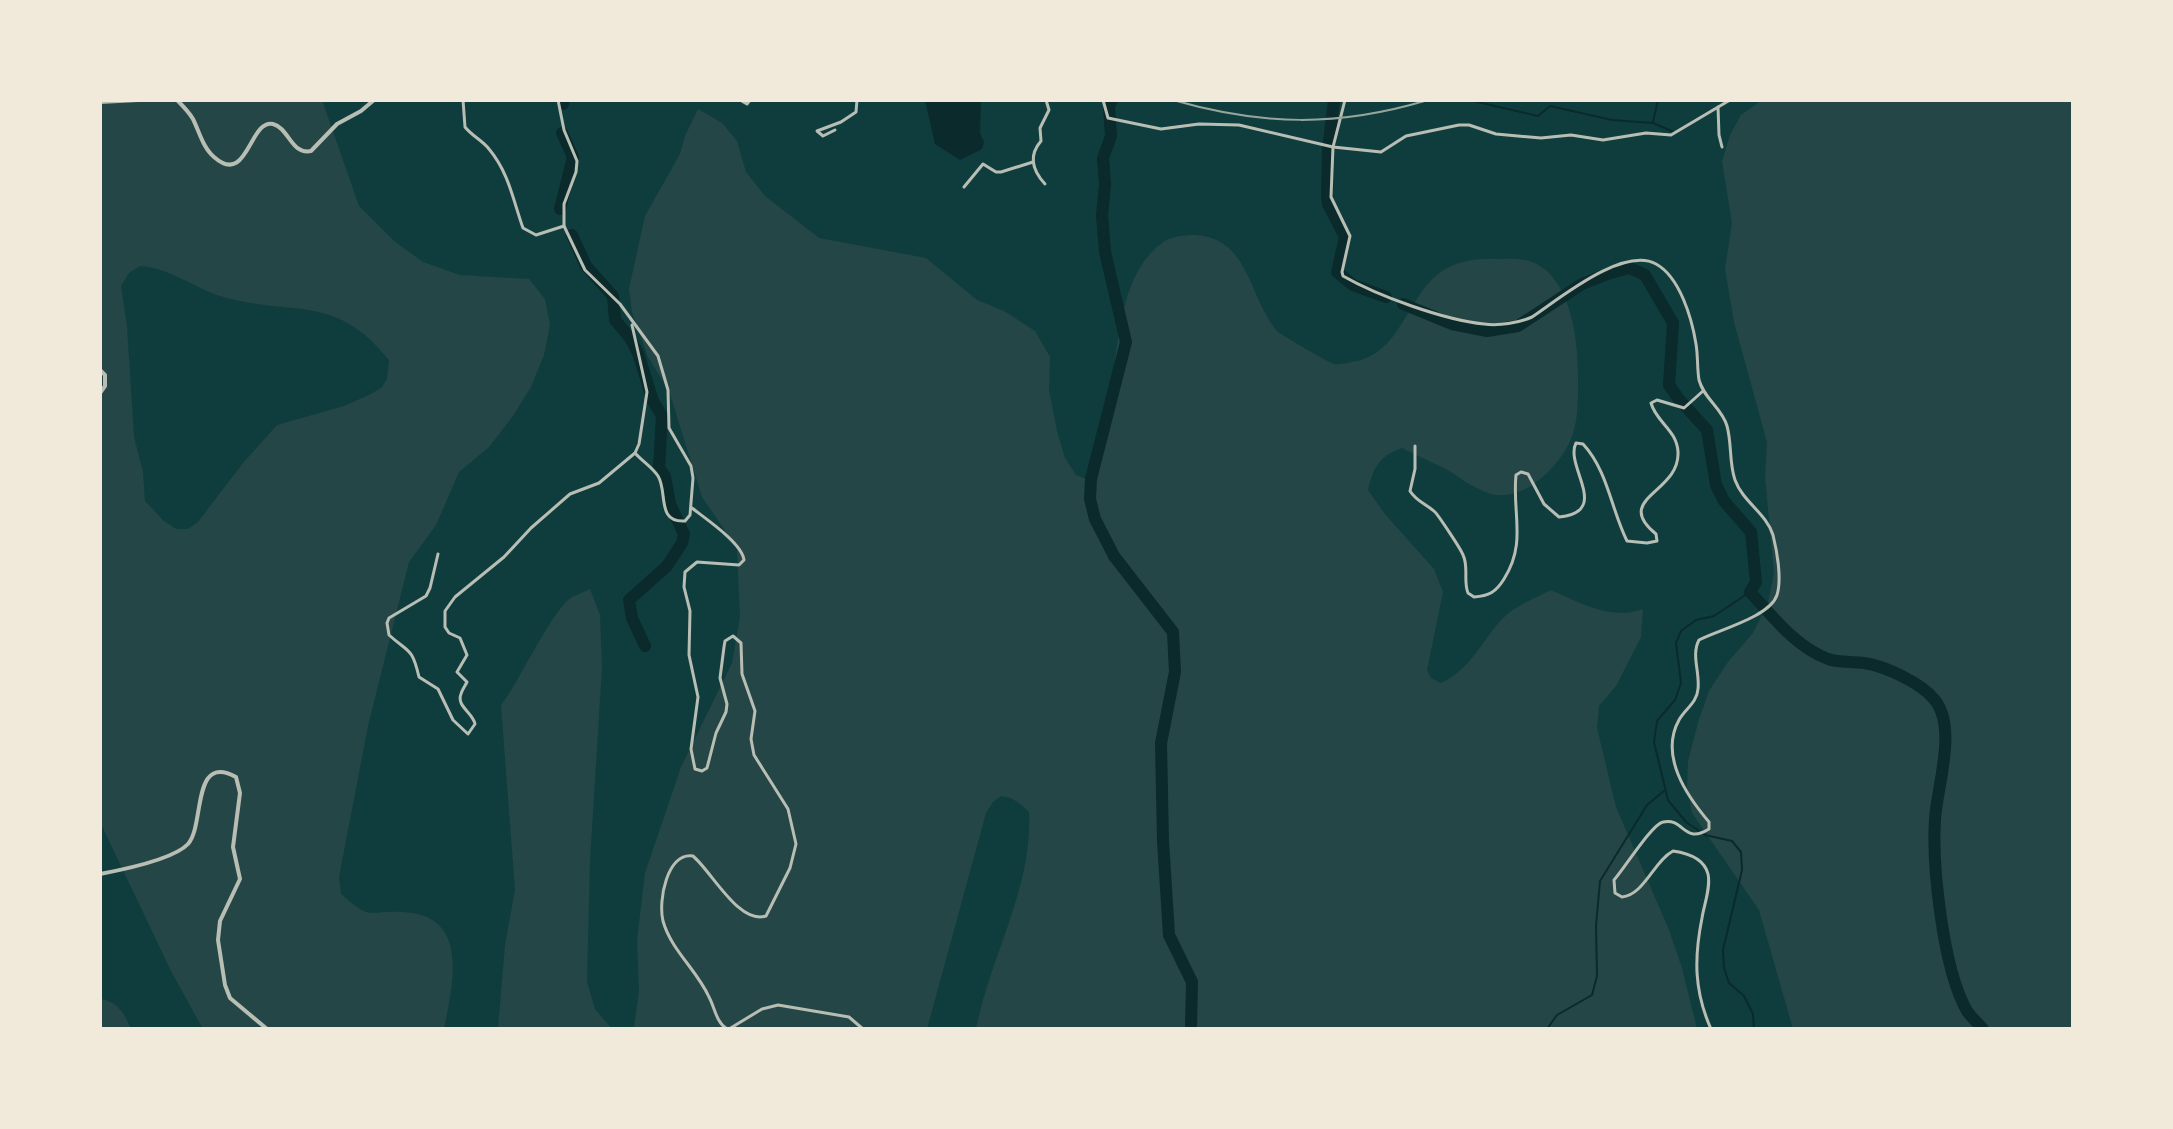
<svg xmlns="http://www.w3.org/2000/svg" width="2173" height="1129" font-family="Spectral,serif">
<rect width="100%" height="100%" fill="#0f3d3e"/>
<!-- green -->
<g fill="#244646" fill-rule="evenodd">
<path d="M100 100H322L359 206 394 241 423 262 460 275 529 279 545 299 550 325 544 355 531 387 513 416 489 447 459 472 436 525 409 562 368 726 339 877 341 894C373 922 366 910 402 912 470 914 453 983 444 1029H203L171 971 100 822ZM140 266C172 268 196 290 227 298 297 316 336 294 389 360L387 379 381 388 369 395 344 406 277 425 243 463 198 522 188 529H176L164 521 145 501 143 472 134 437 127 327 121 286 129 273Z"/>
<polygon points="1762,100 2073,100 2073,1029 1793,1029 1759,910 1692,813 1687,787 1688,761 1699,719 1709,691 1728,662 1753,633 1768,603 1774,573 1765,476 1767,442 1734,322 1725,269 1732,223 1722,161 1730,135 1741,115"/>
<path d="M698 109 722 123 737 141 746 172 765 196 819 238 926 258 977 300 1004 311 1035 331 1050 357 1049 390 1057 431 1065 458 1076 475 1086 479C1098 468 1099 456 1103 442 1119 383 1109 282 1162 243 1170 236 1186 235 1196 235 1250 239 1248 297 1277 331 1279 334 1330 363 1334 364 1339 365 1348 363 1352 362 1400 355 1405 301 1438 274 1453 262 1475 258 1495 259 1504 259 1516 258 1525 260 1569 269 1578 336 1578 372 1578 401 1580 430 1563 454 1547 477 1518 503 1488 493 1473 488 1459 477 1446 469 1431 462 1416 455 1402 448 1379 456 1373 468 1368 490L1384 513 1434 569 1443 592 1427 670 1431 678 1441 683C1471 669 1481 642 1502 619 1515 606 1535 598 1551 590 1581 603 1611 621 1643 609L1641 637 1616 686 1599 706 1597 728 1616 807 1669 930 1682 968 1697 1029H976C990 956 1033 888 1029 812 1020 803 1013 797 1001 796L993 802 986 813 927 1029H630L634 1027 639 991 637 940 645 873 681 767 732 663 740 617 737 548 702 497 669 391 648 357 632 312 629 289 645 216 680 154 685 136Z"/>
<path d="M590 589 600 615 602 667 590 860 587 982 595 1009 612 1029H498L505 945 515 890 501 705C520 681 551 611 572 597 578 594 585 592 590 589Z"/>
<path d="M100 999C117 1001 125 1014 131 1029H100Z"/>
</g>
<!-- water -->
<polygon fill="#0a2a2b" points="925,100 981,100 980,133 984,142 982,149 960,160 935,144"/>
<g fill="none" stroke-linecap="round" stroke-linejoin="round">
<!-- stream -->
<g stroke="#0a2a2b" stroke-width="2">
<polyline points="1469,100 1538,116 1550,106 1612,120 1653,123 1674,132"/>
<polyline points="1653,122 1658,100"/>
<polyline points="1750,592 1714,616 1696,620 1681,631 1676,643 1681,683 1675,700 1657,721 1654,742 1668,800 1686,822 1705,835 1732,841 1741,852 1742,870 1723,950 1724,968 1729,983 1744,996 1753,1014 1754,1029"/>
<polyline points="1547,1029 1557,1015 1592,995 1597,976 1596,926 1600,881 1647,805 1664,791"/>
</g>
<!-- river -->
<g stroke="#0a2a2b" stroke-width="12">
<polyline points="563,100 563,104"/>
<polyline points="1112,100 1109,107 1111,136 1103,158 1105,184 1102,215 1105,252 1126,342 1091,479 1090,499 1095,519 1114,556 1173,632 1175,672 1161,743 1163,841 1169,935 1192,982 1191,1029"/>
<polyline points="1334,100 1328,151 1327,195 1328,204 1345,237 1337,272 1353,285 1386,297"/>
<polyline points="560,209 573,157 562,133"/>
<polyline points="572,235 586,266 613,296 615,320 630,338 638,353 653,401 662,416 659,468 665,476 670,504 684,534 682,543 667,566 629,600 632,618 645,646"/>
<path d="M1403 304 1452 324 1487 331 1518 326 1582 284 1610 273 1630 268 1645 275 1673 323 1669 385 1678 398 1707 430 1716 485 1724 501 1751 532 1756 582 1750 592C1773 617 1796 647 1828 659 1840 663 1852 661 1864 663 1885 666 1921 683 1934 699 1958 727 1937 786 1935 819 1932 867 1943 969 1967 1011 1971 1017 1978 1023 1983 1029"/>
</g>
<!-- minor -->
<g stroke="#b8beb3" stroke-width="3">
<path d="M463 100 465 127C472 136 482 140 489 149 509 173 513 200 523 228L536 235 564 226"/>
<polyline points="740,100 747,104 750,100"/>
<polyline points="1103,100 1108,118 1161,129 1199,124 1239,125 1333,147 1381,152 1406,136 1459,125 1469,125 1496,134 1541,138 1571,135 1603,140 1646,133 1671,135 1730,100"/>
<path d="M1345 100 1333 147 1331 197 1350 236 1342 272 1343 276C1378 296 1444 320 1484 324 1499 326 1518 323 1532 317 1559 299 1623 246 1656 264 1680 277 1692 319 1696 344 1698 355 1697 368 1699 380 1704 399 1722 408 1727 426 1732 444 1729 463 1735 480 1743 502 1766 513 1773 535 1777 551 1782 579 1777 595 1770 617 1718 630 1699 640 1691 655 1700 672 1698 689 1697 703 1685 709 1679 720 1659 756 1687 796 1709 822V829C1683 845 1684 817 1663 822 1652 824 1624 869 1614 880L1615 893 1622 897C1644 895 1654 861 1673 851 1687 853 1704 858 1708 874 1711 887 1704 905 1702 918 1694 958 1694 991 1711 1029"/>
<polyline points="1718,107 1719,135 1722,147"/>
<polyline points="835,130 823,136 817,131 841,122 856,112 857,100"/>
<path d="M1045 184C1033 171 1028 156 1041 141L1040 128 1049 110 1046 100"/>
<polyline points="964,187 983,164 996,172 1001,172 1033,162"/>
<polyline points="632,325 647,392 639,444 635,453"/>
<path d="M1415 446V469L1410 491C1416 501 1426 504 1435 512 1438 515 1461 549 1463 555 1469 567 1463 581 1468 593L1474 597C1489 596 1496 592 1504 579 1527 543 1512 513 1516 475L1521 472 1528 474 1544 504 1559 517C1612 512 1564 466 1576 443L1583 444C1608 471 1611 509 1627 541L1647 543 1657 541 1656 534C1612 498 1680 493 1678 452 1677 430 1656 422 1651 403L1657 400 1684 408 1703 391"/>
<path d="M692 508C706 519 742 543 744 560L739 565 697 562 685 572 684 587 690 611 689 655 698 697 691 749 695 769 702 771 707 768 716 733 726 712 727 704 720 678 724 647 725 641 733 636 741 643 742 674 755 711 751 739 754 755 788 809 796 844 790 868 766 916C739 925 712 872 693 856 667 852 658 901 663 921 671 950 697 970 709 997 715 1008 716 1022 727 1029"/>
<path d="M438 554 430 588 426 596 389 618 387 623 389 635C409 653 412 647 419 677L438 689 453 720 468 734 475 724C473 713 456 706 461 694 462 690 465 686 467 682L457 672 467 655 460 638 449 633 445 627V611L455 597 504 557 531 528 570 494 599 483 635 453C642 461 653 468 658 476 668 492 656 523 685 521L690 515 693 478 691 466 669 428 668 390 658 356 620 304 585 270 564 226V204L576 172 577 161 564 130 558 100"/>
<polyline points="729,1029 762,1009 778,1005 849,1017 863,1029"/>
</g>
<!-- tertiary -->
<g stroke="#b8beb3" stroke-width="4">
<path d="M177 100C183 106 189 112 193 119 199 131 203 148 214 157 248 187 249 119 273 124 289 128 291 155 311 151L337 124 361 111 374 100"/>
<polyline points="100,102 138,100"/>
<polyline points="100,370 105,375 105,386 100,393"/>
<path d="M100 874C121 870 174 859 188 844 205 826 191 752 236 777L240 793 233 847 240 879 220 921 218 940 225 985 230 998 267 1029"/>
</g>
<!-- rail -->
<path stroke="#97a49c" stroke-width="2" d="M1173 100C1263 126 1338 127 1428 100"/>
</g>
<!-- border -->
<rect width="2173" height="1129" fill="none" stroke="#f1e9da" stroke-width="204"/>
</svg>
